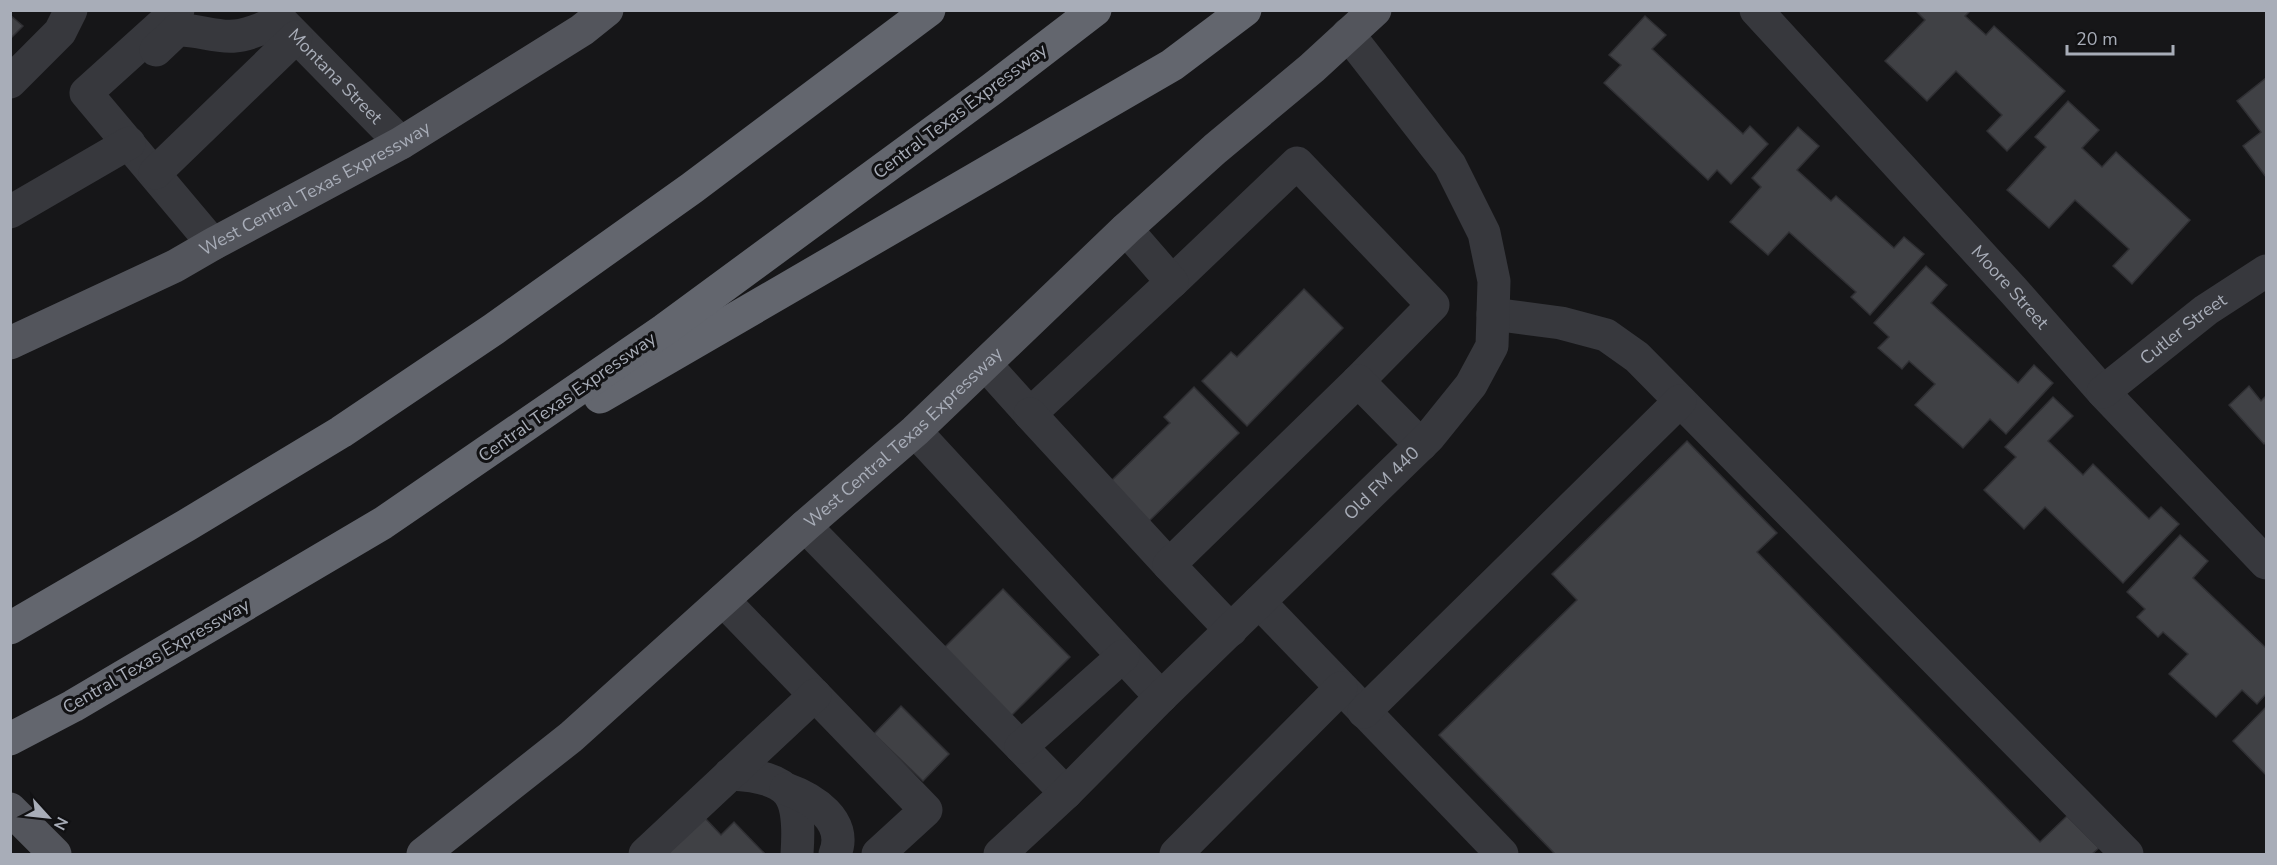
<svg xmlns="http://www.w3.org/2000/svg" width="2277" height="865" font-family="'Nunito Sans',sans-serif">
<rect width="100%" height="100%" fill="#161618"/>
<!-- building -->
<g fill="#404145" stroke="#303034" stroke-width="1.5">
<polygon points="1915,10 1971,10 1965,16 1986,35 1994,26 2065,91 2007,151 1987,131 2002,115 1956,71 1927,101 1885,61 1925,20"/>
<polygon points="10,15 23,26 10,39"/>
<polygon points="1645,16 1666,35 1652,49 1743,134 1750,126 1768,144 1731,184 1717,170 1708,180 1604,83 1621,65 1609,55"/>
<polygon points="2266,78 2266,177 2243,146 2261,132 2237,101"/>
<polygon points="2068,101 2099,130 2082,148 2102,167 2116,152 2190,220 2132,284 2113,266 2129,249 2075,200 2049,228 2007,190 2046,147 2035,137"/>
<polygon points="1798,127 1819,146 1797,170 1831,201 1836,196 1894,248 1904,237 1924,254 1870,315 1851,297 1856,292 1789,232 1768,255 1730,222 1761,187 1752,178"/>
<polygon points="1926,266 1947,285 1931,303 2018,383 2034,365 2053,383 2006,434 1990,419 1963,448 1915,405 1935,384 1909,361 1902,369 1878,348 1889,337 1874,323"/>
<polygon points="1304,289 1343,328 1247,426 1202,381 1231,352 1237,357"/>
<polygon points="2249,386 2261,401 2266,396 2266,442 2264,444 2229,405"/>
<polygon points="1194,387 1239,433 1144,526 1105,487 1170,423 1164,417"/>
<polygon points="2053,397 2073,416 2048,441 2083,475 2093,464 2149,519 2161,507 2179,524 2123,583 2045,507 2024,529 1984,490 2016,457 2005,447"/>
<polygon points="1687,441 1777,533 1757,552 2040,842 2067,816 2099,848 2092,854 1555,854 1439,735 1577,600 1552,574"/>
<polygon points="2180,535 2208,561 2193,578 2266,648 2266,694 2257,704 2242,690 2216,717 2169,674 2188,654 2163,632 2158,637 2137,617 2145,609 2127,592"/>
<polygon points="1003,589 1070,657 1007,720 940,652"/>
<polygon points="901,706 949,754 923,781 874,734"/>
<polygon points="2266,707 2266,775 2233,741"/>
<polygon points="705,818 721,835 734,822 765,854 667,854"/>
</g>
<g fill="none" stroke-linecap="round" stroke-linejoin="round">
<!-- minor -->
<g stroke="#37383d" stroke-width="33">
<polyline points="178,10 86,93 213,244"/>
<path id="s1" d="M1756 10 2013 290 2103 392 2266 563"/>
<path id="s2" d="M282 22 401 143"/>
<path d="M156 50 177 30C197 29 215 38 235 36 250 35 267 26 281 21"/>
<polyline points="10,82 60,32 71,10"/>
<polyline points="155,173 296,37"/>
<polyline points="10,212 129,143"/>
<polyline points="1172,282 1297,163 1433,305 1358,381"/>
<polyline points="1493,314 1561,323 1606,335 1637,357 2127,854"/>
<polyline points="986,365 1030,414 1172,282 1126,229"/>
<path id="s3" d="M2103 392 2206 310 2266 271"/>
<polyline points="1030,414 1169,565"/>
<polyline points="915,431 1161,697"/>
<polyline points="805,526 1066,793"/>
<polyline points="723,600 926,810 878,854"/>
<polyline points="1259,602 1502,854"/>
<polyline points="1231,630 1169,565 1358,381 1421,445"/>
<polyline points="1364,712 1680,401"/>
<polyline points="1021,747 1123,656"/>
<path d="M730 774C793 777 801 795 797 854"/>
<path d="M786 789C812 798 849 821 835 854"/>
<polyline points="645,854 815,695"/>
<path id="s4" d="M1000 854 1066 793 1161 697 1429 437 1471 385 1492 346 1494 281 1484 233 1450 165 1348 34"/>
<polyline points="1176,854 1341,688"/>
</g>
<!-- major -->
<g stroke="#53555c" stroke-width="33">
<path id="s5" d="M10 343 175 266 213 244 401 143 582 30 607 10"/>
<polyline points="10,809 55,854"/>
<path id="s6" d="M423 854 571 737 805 526 915 431 1126 229 1215 149 1312 68 1375 10"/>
</g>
<!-- highway -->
<g stroke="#63666e" stroke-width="33">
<polyline points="600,397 1172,65 1245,10"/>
<polyline points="10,628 187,525 341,432 494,329 692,188 929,10"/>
<polyline points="10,739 73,706 383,523 664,330 992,89 1095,10"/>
</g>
</g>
<g text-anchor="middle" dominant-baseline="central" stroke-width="6" stroke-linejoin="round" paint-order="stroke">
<!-- street labels -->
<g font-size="18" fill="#a8adb8" stroke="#111113">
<text stroke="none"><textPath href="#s2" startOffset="76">Montana Street</textPath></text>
<text transform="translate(960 111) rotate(-37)">Central Texas Expressway</text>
<text stroke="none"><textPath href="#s5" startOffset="342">West Central Texas Expressway</textPath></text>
<text stroke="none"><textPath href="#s1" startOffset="376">Moore Street</textPath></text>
<text stroke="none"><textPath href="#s3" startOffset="102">Cutler Street</textPath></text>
<text transform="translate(567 397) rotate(-35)">Central Texas Expressway</text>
<text stroke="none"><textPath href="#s6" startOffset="636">West Central Texas Expressway</textPath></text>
<text stroke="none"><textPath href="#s4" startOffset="532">Old FM 440</textPath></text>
<text transform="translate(156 656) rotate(-30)">Central Texas Expressway</text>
</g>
</g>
<!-- border -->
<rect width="2277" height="865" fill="none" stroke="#a8adb8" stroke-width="24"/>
<!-- north arrow -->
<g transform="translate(48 817) rotate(117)" stroke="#111113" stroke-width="4.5" paint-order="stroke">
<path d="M0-4.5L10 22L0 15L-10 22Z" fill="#a8adb8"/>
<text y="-9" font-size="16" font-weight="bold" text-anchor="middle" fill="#a8adb8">N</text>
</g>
<!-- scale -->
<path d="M2067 45v9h106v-9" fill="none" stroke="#a8adb8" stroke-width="3"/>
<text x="2076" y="45" font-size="18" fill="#a8adb8" stroke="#111113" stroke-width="4.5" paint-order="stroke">20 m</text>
</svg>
